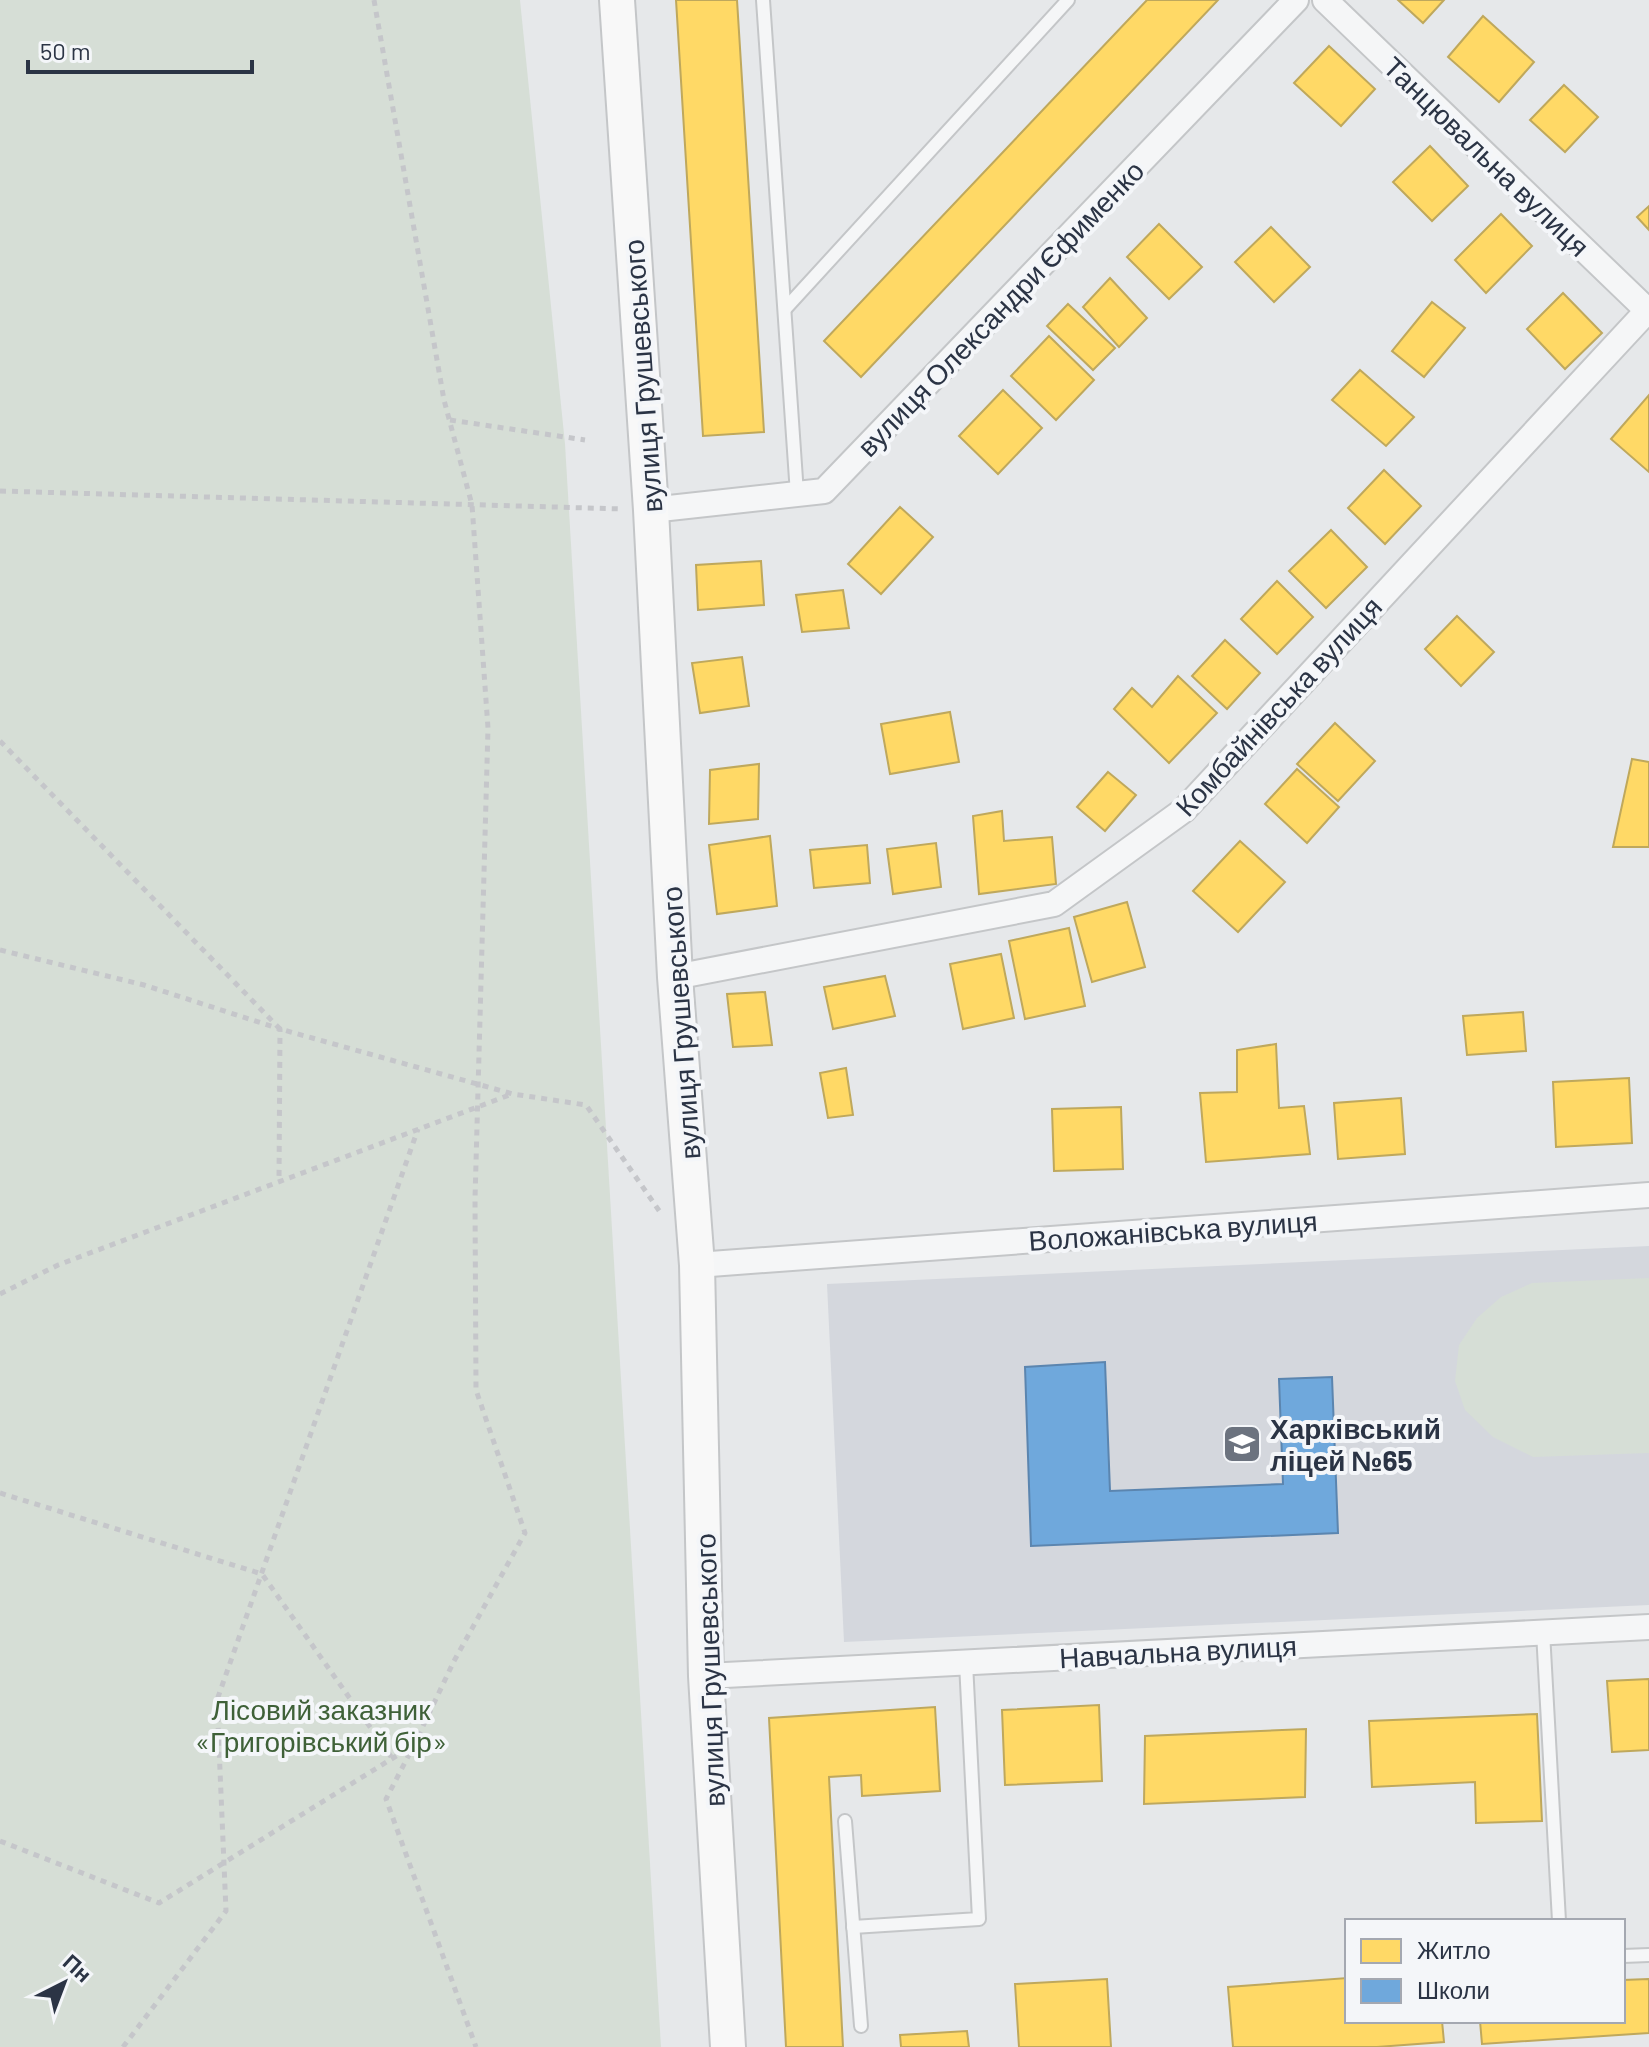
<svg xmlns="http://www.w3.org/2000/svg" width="1649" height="2047" font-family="Barlow,sans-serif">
<rect width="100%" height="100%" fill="#e6e8ea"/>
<!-- built -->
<polygon fill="#d4d7dd" points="1649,1246 1649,1605 844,1642 827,1284"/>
<!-- green -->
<g fill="#d6ded6">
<polygon points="0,0 520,0 565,444 661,2047 0,2047"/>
<polygon points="1649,1278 1649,1453 1533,1457 1493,1437 1465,1410 1455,1381 1459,1345 1477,1318 1501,1297 1532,1283"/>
</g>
<!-- homes -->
<g fill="#ffd966" stroke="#bfa85c" stroke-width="2">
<polygon points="676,0 737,0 764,432 703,436"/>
<polygon points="1147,0 1218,0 861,377 824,341"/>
<polygon points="1398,0 1444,0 1423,23"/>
<polygon points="1483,16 1534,62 1499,102 1448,57"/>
<polygon points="1329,46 1375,89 1341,126 1294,83"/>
<polygon points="1564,85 1598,117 1565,152 1530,120"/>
<polygon points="1430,146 1468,186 1432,221 1393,182"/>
<polygon points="1649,206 1649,230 1637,217"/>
<polygon points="1501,214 1532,246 1486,293 1455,260"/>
<polygon points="1159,224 1202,267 1169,299 1127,257"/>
<polygon points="1271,227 1310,267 1274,302 1235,262"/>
<polygon points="1110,278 1147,318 1119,347 1083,307"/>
<polygon points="1563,293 1602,333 1565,369 1527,329"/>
<polygon points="1432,302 1465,328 1424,377 1392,351"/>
<polygon points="1068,304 1115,348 1093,370 1047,326"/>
<polygon points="1049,336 1094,380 1056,420 1011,376"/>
<polygon points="1360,370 1414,417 1386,446 1332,400"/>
<polygon points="1003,390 1042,428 998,474 959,436"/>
<polygon points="1649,395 1649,472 1611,439"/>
<polygon points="1384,470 1421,506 1385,544 1348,508"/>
<polygon points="900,507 933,537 881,594 848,564"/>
<polygon points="1331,530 1367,567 1326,608 1289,571"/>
<polygon points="761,561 764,605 698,610 696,565"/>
<polygon points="1277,581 1313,617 1277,654 1241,619"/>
<polygon points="843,590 849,628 802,632 796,595"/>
<polygon points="1457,616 1494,652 1461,686 1425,649"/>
<polygon points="1225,640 1260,673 1227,709 1192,676"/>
<polygon points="742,657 749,706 700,713 692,663"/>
<polygon points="1178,676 1217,713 1169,763 1114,709 1132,688 1152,707"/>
<polygon points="950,712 959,762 890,774 881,724"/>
<polygon points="1335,723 1375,761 1338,801 1297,764"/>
<polygon points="1632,759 1649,762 1649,847 1613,847"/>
<polygon points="759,764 758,819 709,824 710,770"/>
<polygon points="1297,769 1339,807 1307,843 1265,804"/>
<polygon points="1108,772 1136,795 1105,831 1077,807"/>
<polygon points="1002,811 1004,841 1052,837 1056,884 979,894 973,816"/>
<polygon points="770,836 777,906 717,914 709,845"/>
<polygon points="1240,841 1285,882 1238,932 1193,891"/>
<polygon points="936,843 941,887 893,894 887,849"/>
<polygon points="867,845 870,883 814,888 810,850"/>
<polygon points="1127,902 1145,967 1092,982 1074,917"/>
<polygon points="1069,928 1085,1006 1025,1019 1009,941"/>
<polygon points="1001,954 1014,1018 963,1029 950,964"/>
<polygon points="885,976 895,1016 833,1029 824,987"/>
<polygon points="765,992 772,1045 733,1047 727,994"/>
<polygon points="1523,1012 1526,1051 1467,1055 1463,1016"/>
<polygon points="1276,1044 1279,1108 1304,1106 1310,1154 1206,1162 1200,1093 1237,1092 1237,1050"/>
<polygon points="846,1068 853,1115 828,1118 820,1073"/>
<polygon points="1629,1078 1632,1143 1556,1147 1553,1082"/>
<polygon points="1401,1098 1405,1154 1338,1159 1334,1103"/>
<polygon points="1121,1107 1123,1169 1054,1171 1052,1109"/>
<polygon points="1649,1679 1649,1750 1612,1752 1607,1681"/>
<polygon points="1099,1705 1102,1781 1005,1785 1002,1710"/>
<polygon points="935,1707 940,1791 862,1796 861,1775 829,1777 843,2047 786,2047 769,1718"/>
<polygon points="1537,1714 1542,1821 1476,1823 1475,1782 1372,1787 1369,1721"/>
<polygon points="1306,1729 1305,1797 1144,1804 1145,1736"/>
<polygon points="1347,1978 1347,2021 1442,2021 1444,2042 1377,2047 1233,2047 1228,1987"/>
<polygon points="1107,1979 1111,2047 1019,2047 1015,1984"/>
<polygon points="1649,1979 1649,2033 1482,2044 1480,2021 1623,2021 1623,1980"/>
<polygon points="967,2031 969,2047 901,2047 900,2035"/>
</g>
<!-- schools -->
<polygon fill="#6fa8dc" stroke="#5b85af" stroke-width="2" points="1105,1362 1110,1491 1283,1484 1279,1379 1332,1377 1338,1533 1031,1546 1025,1367"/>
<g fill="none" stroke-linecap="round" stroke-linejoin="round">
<defs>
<g id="lane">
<polyline points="763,0 797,494"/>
<polyline points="785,309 1068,0"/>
<polyline points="1543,1632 1559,1921"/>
<polyline points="845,1821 861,2026"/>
<polyline points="853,1927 979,1919 966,1663"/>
<polyline points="1623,1956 1649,1955"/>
</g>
<g id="street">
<polyline points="1325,0 1649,312"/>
<polyline points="651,510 824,491 1296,0"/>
<polyline points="675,977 1054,904 1184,810 1649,309"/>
<polyline points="697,1265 1649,1195"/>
<polyline points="706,1676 1649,1627"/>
</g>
<polyline id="secondary" points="617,0 651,510 675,977 697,1265 706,1676 728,2047"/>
</defs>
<!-- lane casing -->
<use href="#lane" stroke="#c4c6c8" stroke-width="16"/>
<!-- street casing -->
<use href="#street" stroke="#c4c6c8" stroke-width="28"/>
<!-- secondary casing -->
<use href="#secondary" stroke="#c4c6c8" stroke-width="38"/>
<!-- path -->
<g stroke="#c5c6ca" stroke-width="5" stroke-dasharray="6 6" stroke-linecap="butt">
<polyline points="374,0 444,400 472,505 488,728 475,1199 476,1390 525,1533 454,1661 414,1745 386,1799 476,2047"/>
<polyline points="450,420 585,440"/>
<polyline points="0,491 623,509"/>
<polyline points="0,741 280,1029 513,1094 586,1105 660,1212"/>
<polyline points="0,950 144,985 280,1029 279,1181"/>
<polyline points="0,1294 58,1265 512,1094"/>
<polyline points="0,1493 262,1574 392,1758"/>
<polyline points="0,1841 159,1903 414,1745"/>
<polyline points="123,2047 226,1911 217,1700 418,1129"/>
</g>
<!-- lane -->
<use href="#lane" stroke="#f5f6f7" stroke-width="12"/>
<!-- street -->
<use href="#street" stroke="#f5f6f7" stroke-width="24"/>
<!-- secondary -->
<use href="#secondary" stroke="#f8f8f8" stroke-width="34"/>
</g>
<!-- icons -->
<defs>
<symbol id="school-square" viewBox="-11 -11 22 22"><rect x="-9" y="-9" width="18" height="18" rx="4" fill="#6c737f" stroke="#f4f6f9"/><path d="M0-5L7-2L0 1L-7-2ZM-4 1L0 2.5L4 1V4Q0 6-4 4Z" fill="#fff"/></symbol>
</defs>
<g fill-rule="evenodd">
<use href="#school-square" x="1220" y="1422" width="44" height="44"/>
</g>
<g text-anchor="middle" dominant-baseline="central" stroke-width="8" stroke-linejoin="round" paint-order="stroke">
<!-- street labels -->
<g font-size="28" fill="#2b3445" stroke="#f4f6f9">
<text transform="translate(1487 156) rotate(44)">Танцювальна вулиця</text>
<text transform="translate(1000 308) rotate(-46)">вулиця Олександри Єфименко</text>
<text transform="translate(642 376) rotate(-94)">вулиця Грушевського</text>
<text transform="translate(1278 706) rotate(-47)">Комбайнівська вулиця</text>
<text transform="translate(680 1023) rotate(-94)">вулиця Грушевського</text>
<text transform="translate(1173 1230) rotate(-4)">Воложанівська вулиця</text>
<text transform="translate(1178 1651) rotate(-3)">Навчальна вулиця</text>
<text transform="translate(709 1670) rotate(-92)">вулиця Грушевського</text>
</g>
<!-- poi labels -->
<g font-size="28" font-weight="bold" fill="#2b3445" stroke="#f4f6f9" text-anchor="start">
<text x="1270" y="1428">Харківський<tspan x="1270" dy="32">ліцей №65</tspan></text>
</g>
<!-- park labels -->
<g font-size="28" fill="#3f6138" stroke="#f4f6f9">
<text x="321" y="1709">Лісовий заказник<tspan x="321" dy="32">«Григорівський бір»</tspan></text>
</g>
</g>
<!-- legend -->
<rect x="1345" y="1919" width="280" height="104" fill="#f4f6f9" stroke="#a4a8b1" stroke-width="2"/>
<rect x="1361" y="1939" width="40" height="24" fill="#ffd966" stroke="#a4a8b1" stroke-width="2"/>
<text x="1417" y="1959" font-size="24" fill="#2b3445">Житло</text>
<rect x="1361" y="1979" width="40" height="24" fill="#6fa8dc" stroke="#a4a8b1" stroke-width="2"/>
<text x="1417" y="1999" font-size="24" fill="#2b3445">Школи</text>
<!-- north arrow -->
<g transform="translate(64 1983) rotate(42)" stroke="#f4f6f9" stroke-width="6" paint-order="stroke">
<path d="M0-6L14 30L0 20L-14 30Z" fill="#2b3445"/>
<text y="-12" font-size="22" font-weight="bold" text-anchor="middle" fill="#2b3445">Пн</text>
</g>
<!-- scale -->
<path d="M28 60v12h224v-12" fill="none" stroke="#2b3445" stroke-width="4"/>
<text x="40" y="60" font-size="24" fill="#2b3445" stroke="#f4f6f9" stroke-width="6" paint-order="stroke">50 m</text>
</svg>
